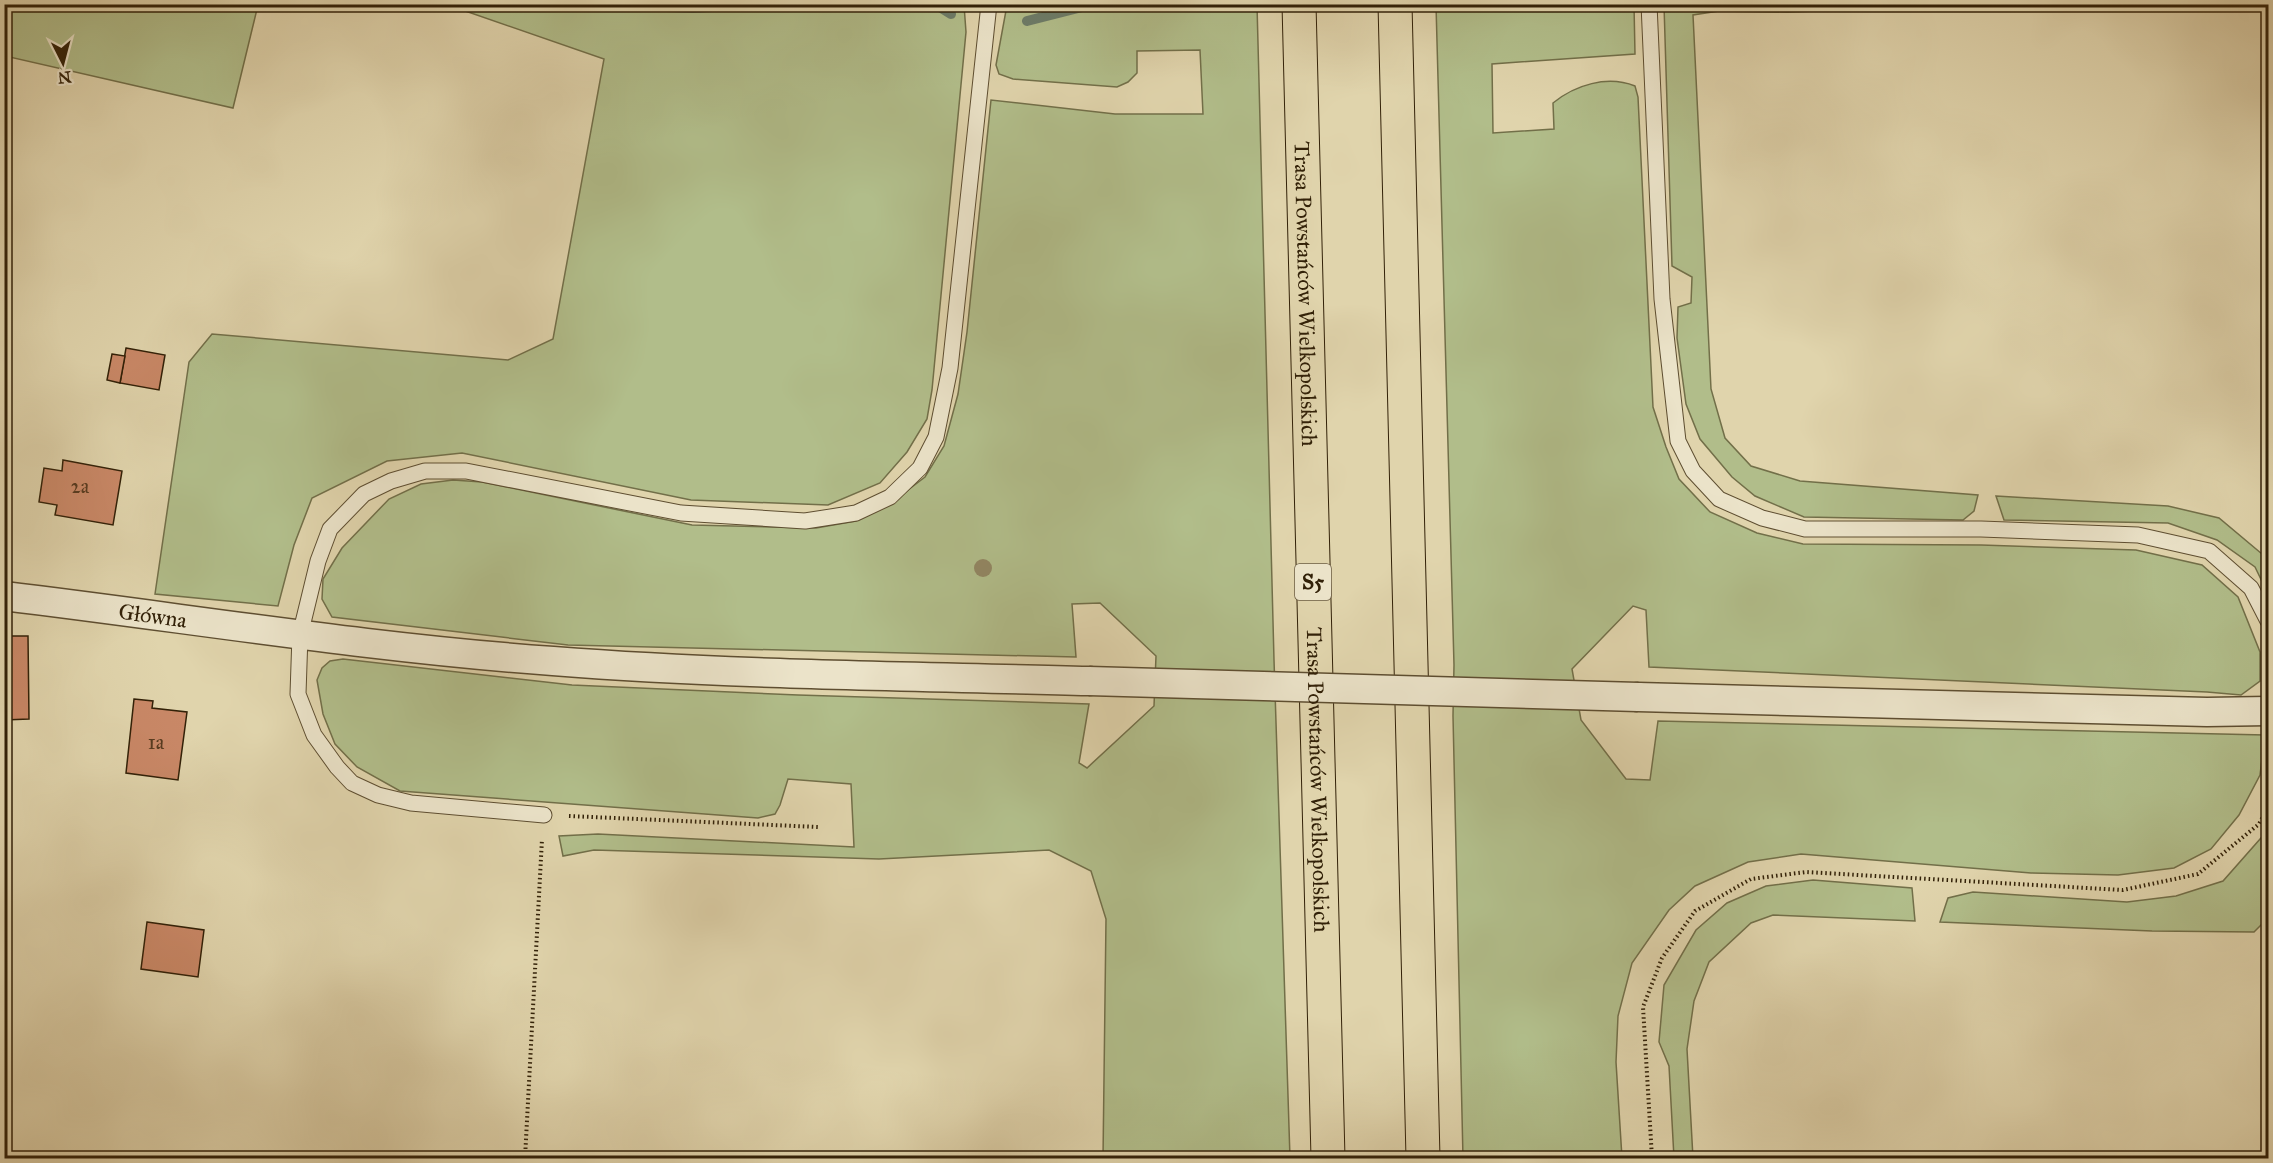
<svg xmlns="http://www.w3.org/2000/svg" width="2273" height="1163" font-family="'IM FELL Great Primer',serif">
<rect width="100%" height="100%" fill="#e0d4ac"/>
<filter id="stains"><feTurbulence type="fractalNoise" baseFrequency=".00333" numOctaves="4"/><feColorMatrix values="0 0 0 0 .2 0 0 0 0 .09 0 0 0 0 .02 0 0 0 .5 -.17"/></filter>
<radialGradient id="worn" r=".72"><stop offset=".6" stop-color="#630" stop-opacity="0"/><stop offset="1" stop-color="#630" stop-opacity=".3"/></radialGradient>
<!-- green -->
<g fill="#b1bd8a" stroke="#726f49" stroke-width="1.5">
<polygon points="5,4 258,4 258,5 233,108 5,56"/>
<polygon points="448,5 964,5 966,32 932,390 927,419 907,452 880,483 828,505 691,500 462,453 387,461 312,498 294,545 278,606 155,594 189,362 212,334 508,360 553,339 604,59"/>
<polygon points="1007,5 1257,5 1274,660 1290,1158 1103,1158 1106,919 1091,871 1049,850 879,859 594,850 563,856 559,836 598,834 854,847 851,784 788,779 780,805 775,814 758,818 400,791 357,767 335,744 323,714 317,680 322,668 330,661 343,659 572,685 798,695 1089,704 1079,763 1087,768 1154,706 1156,656 1100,603 1072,604 1076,657 568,645 332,617 322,599 323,579 342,548 389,499 421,484 453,480 482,482 692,525 816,528 856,521 888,505 925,477 944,446 958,394 967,332 991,100 1115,114 1203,114 1200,50 1137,51 1137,73 1128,82 1117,87 1013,79 999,74 996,65"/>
<path d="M1436 5H1634L1635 54 1492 64 1493 133 1554 129 1553 103C1575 85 1607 75 1635 86L1638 97 1653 407 1666 447 1679 479 1710 512 1757 533 1803 544 1981 545 2136 550 2202 565 2238 597 2260 652V681L2241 695 2207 692 1649 667 1646 610 1633 606 1572 669 1581 720 1626 779 1650 780 1658 721 2265 735 2260 775 2239 815 2211 849 2174 868 2118 875 2031 873 1801 854 1748 862 1695 886 1669 910 1632 963 1618 1016 1616 1062 1622 1158H1463L1453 716 1454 665Z"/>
<polygon points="1664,5 1996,5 1787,12 1719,11 1693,15 1711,389 1725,438 1751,466 1800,481 1978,495 1974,511 1963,520 1804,517 1755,496 1732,477 1700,439 1686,404 1677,338 1678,307 1691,303 1692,277 1672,266"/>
<polygon points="1996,496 2168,506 2219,518 2268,559 2268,594 2255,567 2217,540 2168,523 2004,520"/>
<polygon points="2268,830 2268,918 2254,932 2152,931 1940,922 1948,898 1973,892 2127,902 2176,896 2223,881"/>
<polygon points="1813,880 1912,888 1915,921 1773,915 1751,923 1709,962 1694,1001 1687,1049 1693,1158 1674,1158 1669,1066 1659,1042 1664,985 1696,930 1727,903 1766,886"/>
</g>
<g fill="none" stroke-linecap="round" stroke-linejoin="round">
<!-- stream -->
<g stroke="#6d7c69" stroke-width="10">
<polyline points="589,4 693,8 767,4"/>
<polyline points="935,4 951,14"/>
<polyline points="1027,21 1094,4"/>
</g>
</g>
<!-- building -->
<g fill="#c98867" stroke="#322108" stroke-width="1.5">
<polygon points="126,348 165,355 159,390 120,383"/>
<polygon points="112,354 125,356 120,383 107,380"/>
<polygon points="63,460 122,471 113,525 55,515 57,505 39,502 44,468 62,471"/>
<polygon points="4,636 28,636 29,719 4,720"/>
<polygon points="134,699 153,701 152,708 187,712 178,780 126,773"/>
<polygon points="147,922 204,930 198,977 141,969"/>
</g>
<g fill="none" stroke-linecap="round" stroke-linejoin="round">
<defs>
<g id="lane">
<polyline points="1649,4 1662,299 1678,441 1693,471 1719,499 1762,518 1805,529 1981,529 2138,535 2209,551 2251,588 2268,621"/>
<polyline points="544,815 411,803 378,795 352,783 337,767 314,735 298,694 300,635 318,561 330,529 364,494 391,481 425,471 466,471 681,513 805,521 856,513 890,497 920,468 936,437 950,368 989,4"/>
</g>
<g id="street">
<path id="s1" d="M4 596C187 618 370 648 553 661 732 675 911 676 1089 681"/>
<polyline points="1638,697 2207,712 2268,711"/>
</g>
<g id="highway">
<path id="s2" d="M1299 4 1328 1158"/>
<polyline points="1395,4 1423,1158"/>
</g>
</defs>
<!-- lane casing -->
<use href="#lane" stroke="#5e4e31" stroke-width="17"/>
<!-- street casing -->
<use href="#street" stroke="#5e4e31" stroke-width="31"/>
<!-- highway casing -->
<use href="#highway" stroke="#322108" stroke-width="35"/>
<!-- path -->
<g stroke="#322108" stroke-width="4" stroke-dasharray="1.5 3" stroke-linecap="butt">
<polyline points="569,816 818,827"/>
<polyline points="525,1158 542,839"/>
<polyline points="1652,1158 1643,1007 1662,958 1695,911 1751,879 1806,872 2123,890 2198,874 2259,824 2268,807"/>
</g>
<!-- lane -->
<use href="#lane" stroke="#ebe3c9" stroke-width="15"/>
<!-- street -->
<use href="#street" stroke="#ebe3c9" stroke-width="28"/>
<!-- highway -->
<use href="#highway" stroke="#e0d4ac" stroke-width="33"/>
<defs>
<polyline id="street-bridge" points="1089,681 1638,697"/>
</defs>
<!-- street-bridge casing -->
<use href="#street-bridge" stroke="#5e4e31" stroke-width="31" stroke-linecap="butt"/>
<!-- street-bridge -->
<use href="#street-bridge" stroke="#ebe3c9" stroke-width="28"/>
</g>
<!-- trees -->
<circle fill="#928763" cx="983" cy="568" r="9"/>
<g text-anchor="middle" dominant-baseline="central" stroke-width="4.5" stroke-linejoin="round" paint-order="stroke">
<!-- number labels -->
<g font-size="20" fill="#583b20">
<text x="80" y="486">2a</text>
<text x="156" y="742">1a</text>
</g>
<!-- shield labels -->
<rect fill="#ebe3c9" stroke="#6a5b42" stroke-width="1.5" x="1295" y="564" width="36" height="36" rx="4.5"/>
<g font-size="21" font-weight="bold" fill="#322108">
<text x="1313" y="582">S5</text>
</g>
<!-- street labels -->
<g font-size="22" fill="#322108" stroke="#ebe3c9">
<text stroke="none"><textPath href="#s2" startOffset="290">Trasa Powstańców Wielkopolskich</textPath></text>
<text stroke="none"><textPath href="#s1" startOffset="150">Główna</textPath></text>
<text stroke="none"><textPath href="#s2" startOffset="776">Trasa Powstańców Wielkopolskich</textPath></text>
</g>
</g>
<!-- margin -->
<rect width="2273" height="1163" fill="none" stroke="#e0d4ac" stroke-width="24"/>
<rect x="6" y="6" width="2261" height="1151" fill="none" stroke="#322108" stroke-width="3"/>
<rect x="12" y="12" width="2249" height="1139" fill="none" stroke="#322108" stroke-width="1.5"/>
<!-- north arrow -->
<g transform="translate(63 63) rotate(174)" stroke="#ebe3c9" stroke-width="4.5" paint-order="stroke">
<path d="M0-4.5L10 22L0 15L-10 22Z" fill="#322108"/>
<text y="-9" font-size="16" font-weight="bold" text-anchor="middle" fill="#322108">N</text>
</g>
<rect width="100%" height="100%" filter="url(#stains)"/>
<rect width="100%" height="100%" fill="url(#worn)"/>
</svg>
